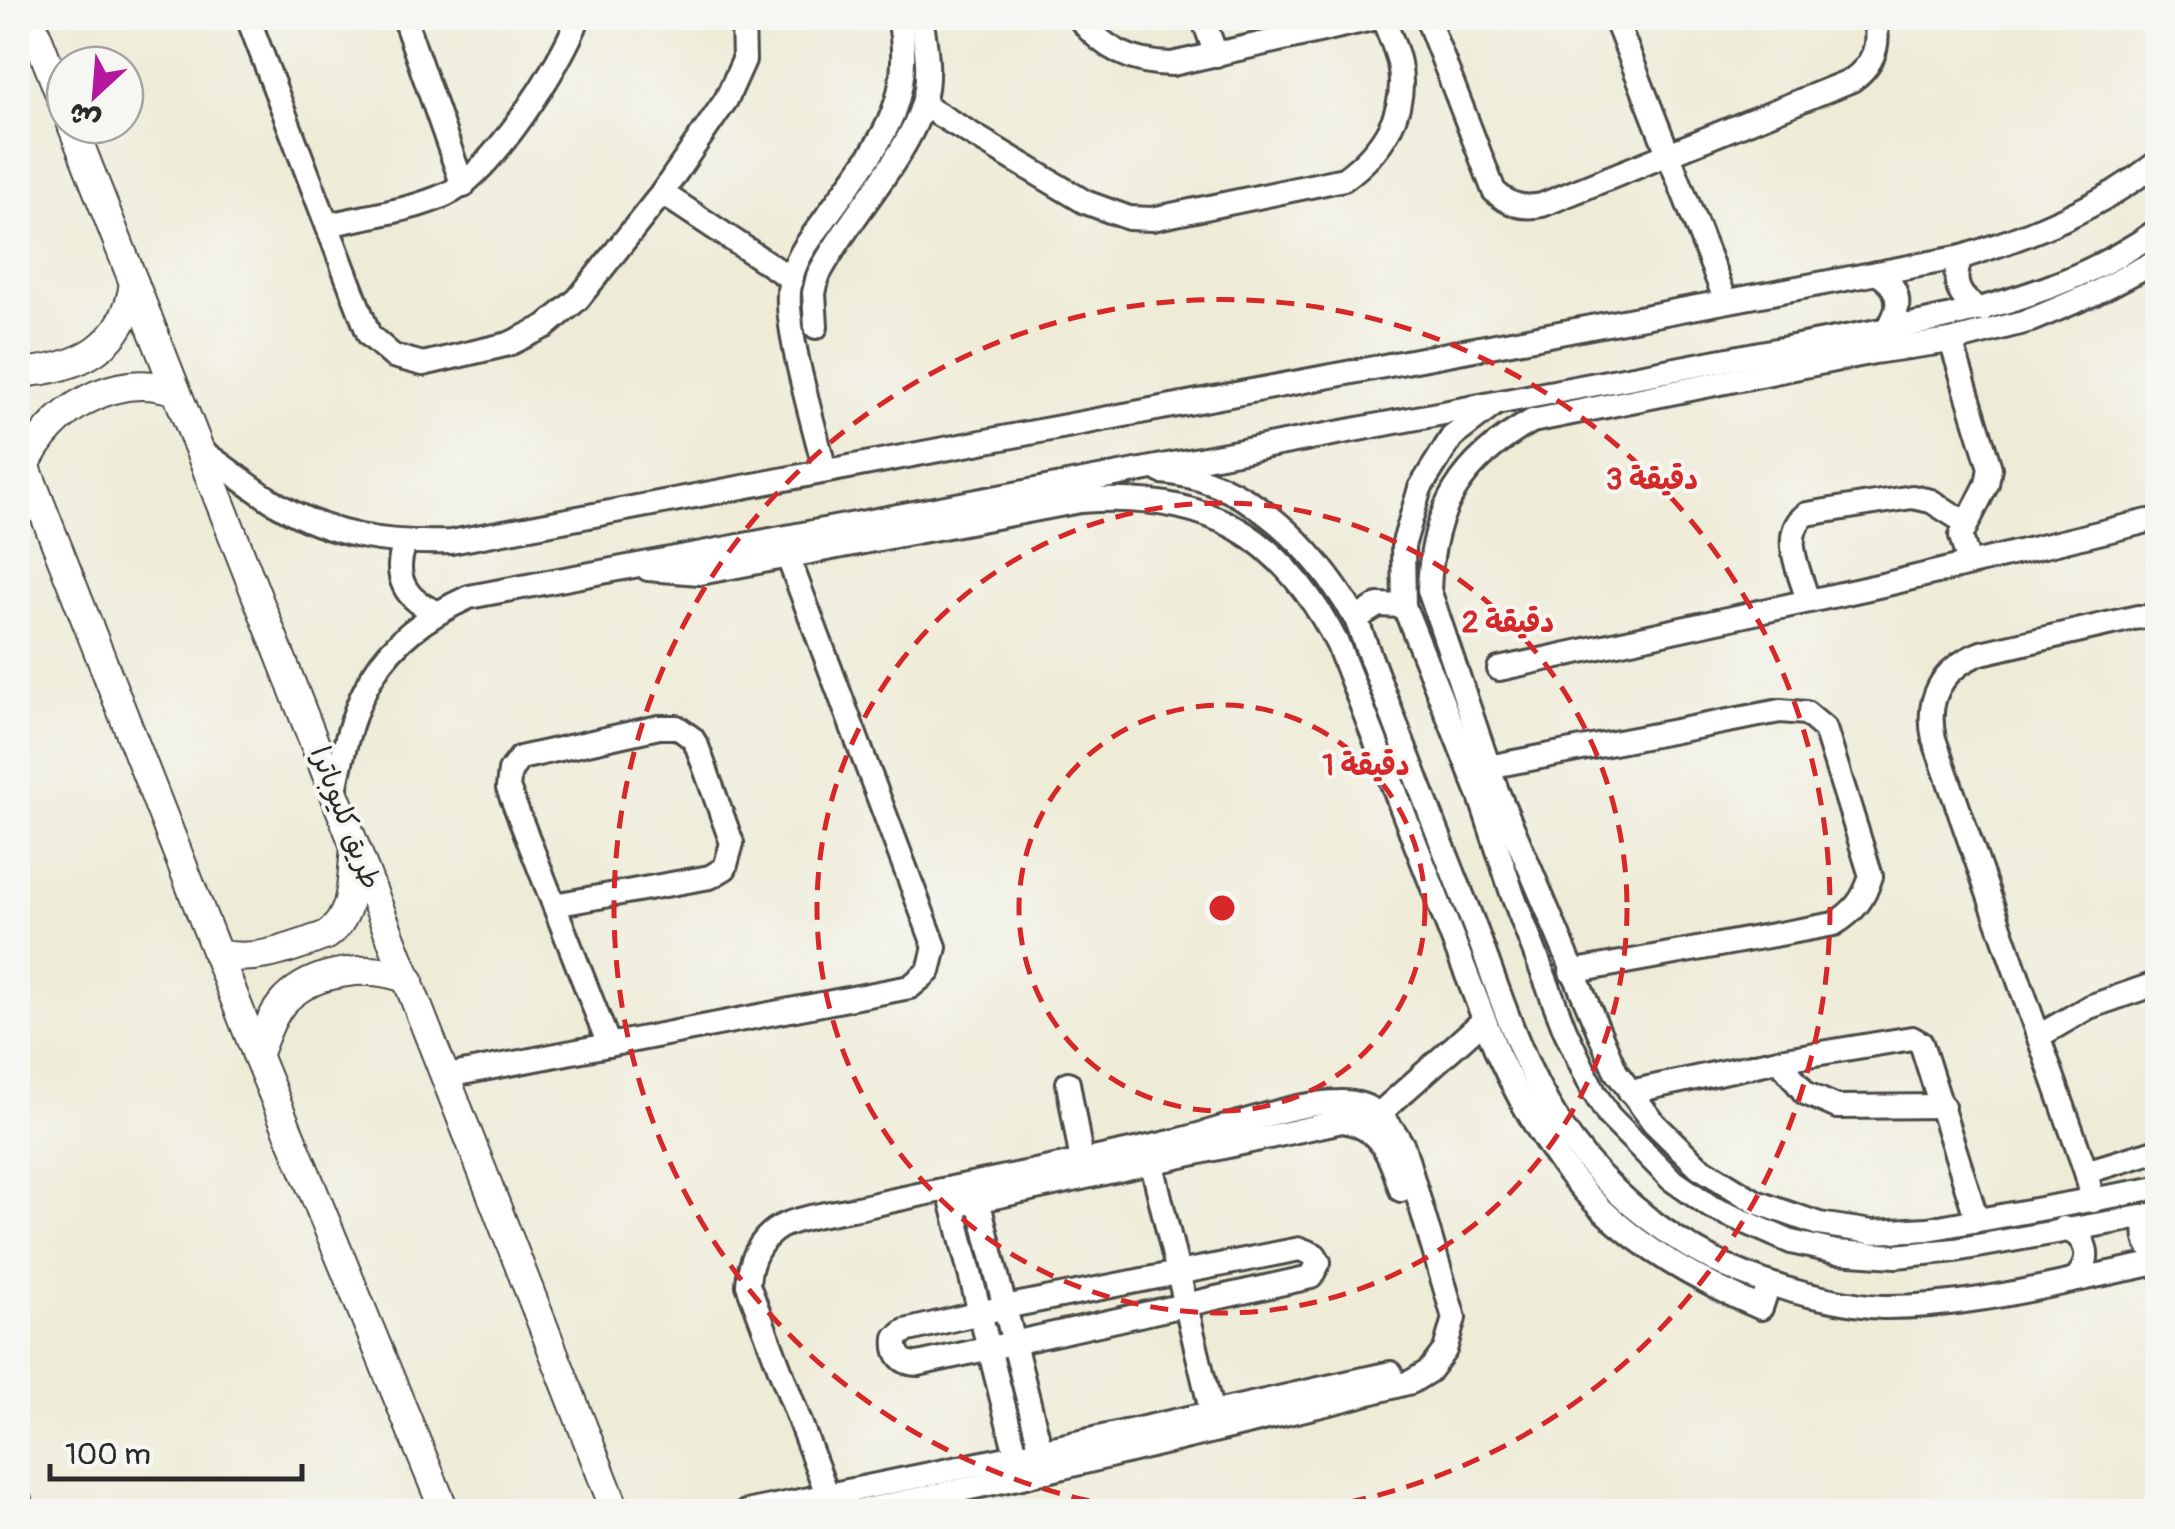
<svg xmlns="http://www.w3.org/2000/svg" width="2175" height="1529" font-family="Pangolin,'Playpen Sans Arabic',sans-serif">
<rect width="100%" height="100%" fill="#f6f6f2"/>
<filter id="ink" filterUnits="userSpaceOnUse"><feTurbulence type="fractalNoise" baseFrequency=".01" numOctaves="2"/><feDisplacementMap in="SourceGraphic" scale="20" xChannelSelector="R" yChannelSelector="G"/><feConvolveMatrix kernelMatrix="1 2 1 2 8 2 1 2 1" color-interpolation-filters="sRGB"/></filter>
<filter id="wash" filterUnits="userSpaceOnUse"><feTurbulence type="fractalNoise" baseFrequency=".0048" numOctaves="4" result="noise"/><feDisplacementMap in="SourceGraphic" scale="40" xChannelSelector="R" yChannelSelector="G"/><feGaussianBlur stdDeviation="2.25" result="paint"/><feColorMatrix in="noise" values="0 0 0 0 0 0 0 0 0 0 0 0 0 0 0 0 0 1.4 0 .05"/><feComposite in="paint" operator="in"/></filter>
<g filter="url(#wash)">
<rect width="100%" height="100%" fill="#eeebd7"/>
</g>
<g filter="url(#ink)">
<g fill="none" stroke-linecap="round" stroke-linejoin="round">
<defs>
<g id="minor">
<polyline points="248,18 369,335 393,356 423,364 509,344 546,326 578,299 662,193 726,100 744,60 743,18"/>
<polyline points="404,18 463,186"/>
<path d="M1079 18C1103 49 1133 64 1172 64L1376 18"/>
<polyline points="1203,18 1216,55"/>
<path d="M1427 18 1494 191C1509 205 1522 209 1542 205L1852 80C1874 64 1881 44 1874 18"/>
<polyline points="1615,18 1726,301"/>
<path d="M923 105 1085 202 1129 218 1152 219 1344 179C1381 152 1409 112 1399 63 1396 48 1388 32 1383 18"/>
<polyline points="662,193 790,278"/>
<path d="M328 225C366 216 411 211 447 194 490 175 563 62 578 18"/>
<path d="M1962 257C1950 280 1958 300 1982 310"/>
<path d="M2158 260 2093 294 2031 320 1951 341 1874 352 1532 421C1460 461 1432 509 1429 590L1497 791 1616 1072 1654 1123 1699 1167 1756 1202 1819 1224 1872 1232 1928 1229 2158 1188"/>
<path d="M1876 273C1899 285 1904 306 1888 327"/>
<path d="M816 327 814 293 818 276C845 222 908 157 923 103 931 75 926 45 921 18"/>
<polyline points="1951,341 1990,468 1987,484 1961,536 1969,564"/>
<polyline points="1495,404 1452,437 1420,488 1403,546 1404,606 1480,796 1513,896 1565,1030 1594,1092 1609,1116 1671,1179 1711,1207 1791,1242 1836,1252 1896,1256 1955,1250 2158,1214"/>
<path d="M200 450C226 467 251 488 277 504 332 537 388 544 451 542L1962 257C2032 235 2099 208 2158 162"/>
<path d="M825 471C815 427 782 323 790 284 794 260 808 242 822 223 871 152 918 110 899 18"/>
<path d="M1162 472C1249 479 1314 548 1356 619 1393 718 1431 817 1470 915 1492 971 1510 1030 1537 1084 1591 1192 1691 1266 1808 1295 1832 1300 1857 1306 1882 1307 1974 1308 2068 1280 2158 1263"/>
<path d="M405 544C392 576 405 601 438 612"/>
<path d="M648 569 700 573 1080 501C1205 491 1281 533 1338 645L1497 1052C1560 1188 1624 1249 1761 1308L1769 1284"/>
<path d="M1808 601C1801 574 1778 533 1807 514L1912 497 1931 501 1966 523"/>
<polyline points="1356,619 1378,605 1404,606"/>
<polyline points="1499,669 1887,584 2148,521"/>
<path d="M1488 767 1780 711 1806 713 1825 729 1871 876C1864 899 1855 911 1834 924L1571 972"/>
<path d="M335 791C354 694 375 640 469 597L1925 322C2008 304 2088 280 2158 230"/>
<polyline points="554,905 710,877 725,868 732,843 697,746 692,738 677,727 659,727 520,758 510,771 508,788 609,1045"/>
<polyline points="2039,1036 2089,1007 2158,983"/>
<polyline points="1779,1060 1805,1093 1837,1107 1943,1106"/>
<polyline points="447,1076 910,987 929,971 935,947 788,557"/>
<polyline points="1068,1083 1084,1173"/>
<polyline points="1630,1092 1779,1060 1912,1038 1921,1043 1923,1049 1977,1220"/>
<polyline points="1380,1113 1484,1020"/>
<polyline points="1152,1164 1212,1414"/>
<polyline points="2086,1172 2158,1150"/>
<polyline points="975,1188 1044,1463"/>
<polyline points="949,1191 1020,1470"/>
<path d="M2093 1201 2086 1172 1934 739C1925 698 1942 668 1981 653L2138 617 2158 618"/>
<path d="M953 1206 1342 1121C1381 1127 1390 1156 1401 1190"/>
<path d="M2150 1215C2142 1231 2144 1245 2158 1257"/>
<path d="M2063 1228C2088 1236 2094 1260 2075 1279"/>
<path d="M1300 1249 1315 1255 1319 1262 1311 1277 918 1364C902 1364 894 1355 896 1338L905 1331 1005 1307Z"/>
<polyline points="746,1512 1017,1456 1391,1373"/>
<path d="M834 1512 748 1285C749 1262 759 1239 780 1227 804 1215 848 1211 876 1204 976 1182 1076 1164 1176 1141 1223 1130 1293 1102 1339 1102 1372 1101 1388 1119 1403 1146L1454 1318 1445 1350 1429 1371 1411 1382 1334 1402 1022 1477 857 1512"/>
</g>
<g id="major">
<polyline points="30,18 65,107"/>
<polyline points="72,125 616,1512"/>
<path d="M18 373C78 369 125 348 134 283"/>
<polyline points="18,447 257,1055 445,1512"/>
<path d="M25 466C50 410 115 370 176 391"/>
<path d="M217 954C257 963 290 948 327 935 355 915 351 879 355 848"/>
<path d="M257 1055C265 1036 271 1015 285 1000 315 970 372 963 409 980"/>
<polyline points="18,1503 21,1512"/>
</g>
</defs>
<!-- minor casing -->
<use href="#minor" stroke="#484845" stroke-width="28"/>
<!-- major casing -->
<use href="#major" stroke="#484845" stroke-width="32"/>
<!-- minor -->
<use href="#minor" stroke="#fff" stroke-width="22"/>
<!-- major -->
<use href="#major" stroke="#fff" stroke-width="28"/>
</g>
</g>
<!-- distance rings -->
<g fill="none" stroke="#d62828" stroke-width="5" stroke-dasharray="18 12">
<circle cx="1222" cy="908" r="203"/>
<circle cx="1222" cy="908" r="405"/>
<path d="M1148 1511A608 608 0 1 1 1296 1511"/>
</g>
<g text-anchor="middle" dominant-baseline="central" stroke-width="8" stroke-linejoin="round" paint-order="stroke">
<!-- street labels -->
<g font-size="28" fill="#2b2b2b" stroke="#f6f6f2">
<text transform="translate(345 818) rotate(69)">طريق كليوباترا</text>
</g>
</g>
<circle cx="1222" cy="908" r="15" fill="#d62828" stroke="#f6f6f2" stroke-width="5"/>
<g font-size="30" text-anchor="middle" font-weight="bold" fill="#d62828" stroke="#f6f6f2" stroke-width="8" stroke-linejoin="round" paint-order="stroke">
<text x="1652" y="489">3 دقيقة</text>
<text x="1508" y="632">2 دقيقة</text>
<text x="1366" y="775">1 دقيقة</text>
</g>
<!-- margin -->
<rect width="2175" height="1529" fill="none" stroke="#f6f6f2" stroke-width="60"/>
<!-- north arrow -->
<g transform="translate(95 95) rotate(206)"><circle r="48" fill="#f6f6f2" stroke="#a5a5a2" stroke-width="2.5"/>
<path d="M0-8L18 38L0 25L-18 38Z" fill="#b5179e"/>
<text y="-15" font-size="28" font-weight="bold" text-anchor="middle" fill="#2b2b2b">ش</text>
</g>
<!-- scale -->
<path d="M50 1464v15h252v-15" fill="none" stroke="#2b2b2b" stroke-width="5"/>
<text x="65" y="1464" font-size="30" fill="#2b2b2b" stroke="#f6f6f2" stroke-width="8" paint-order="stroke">100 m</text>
</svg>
